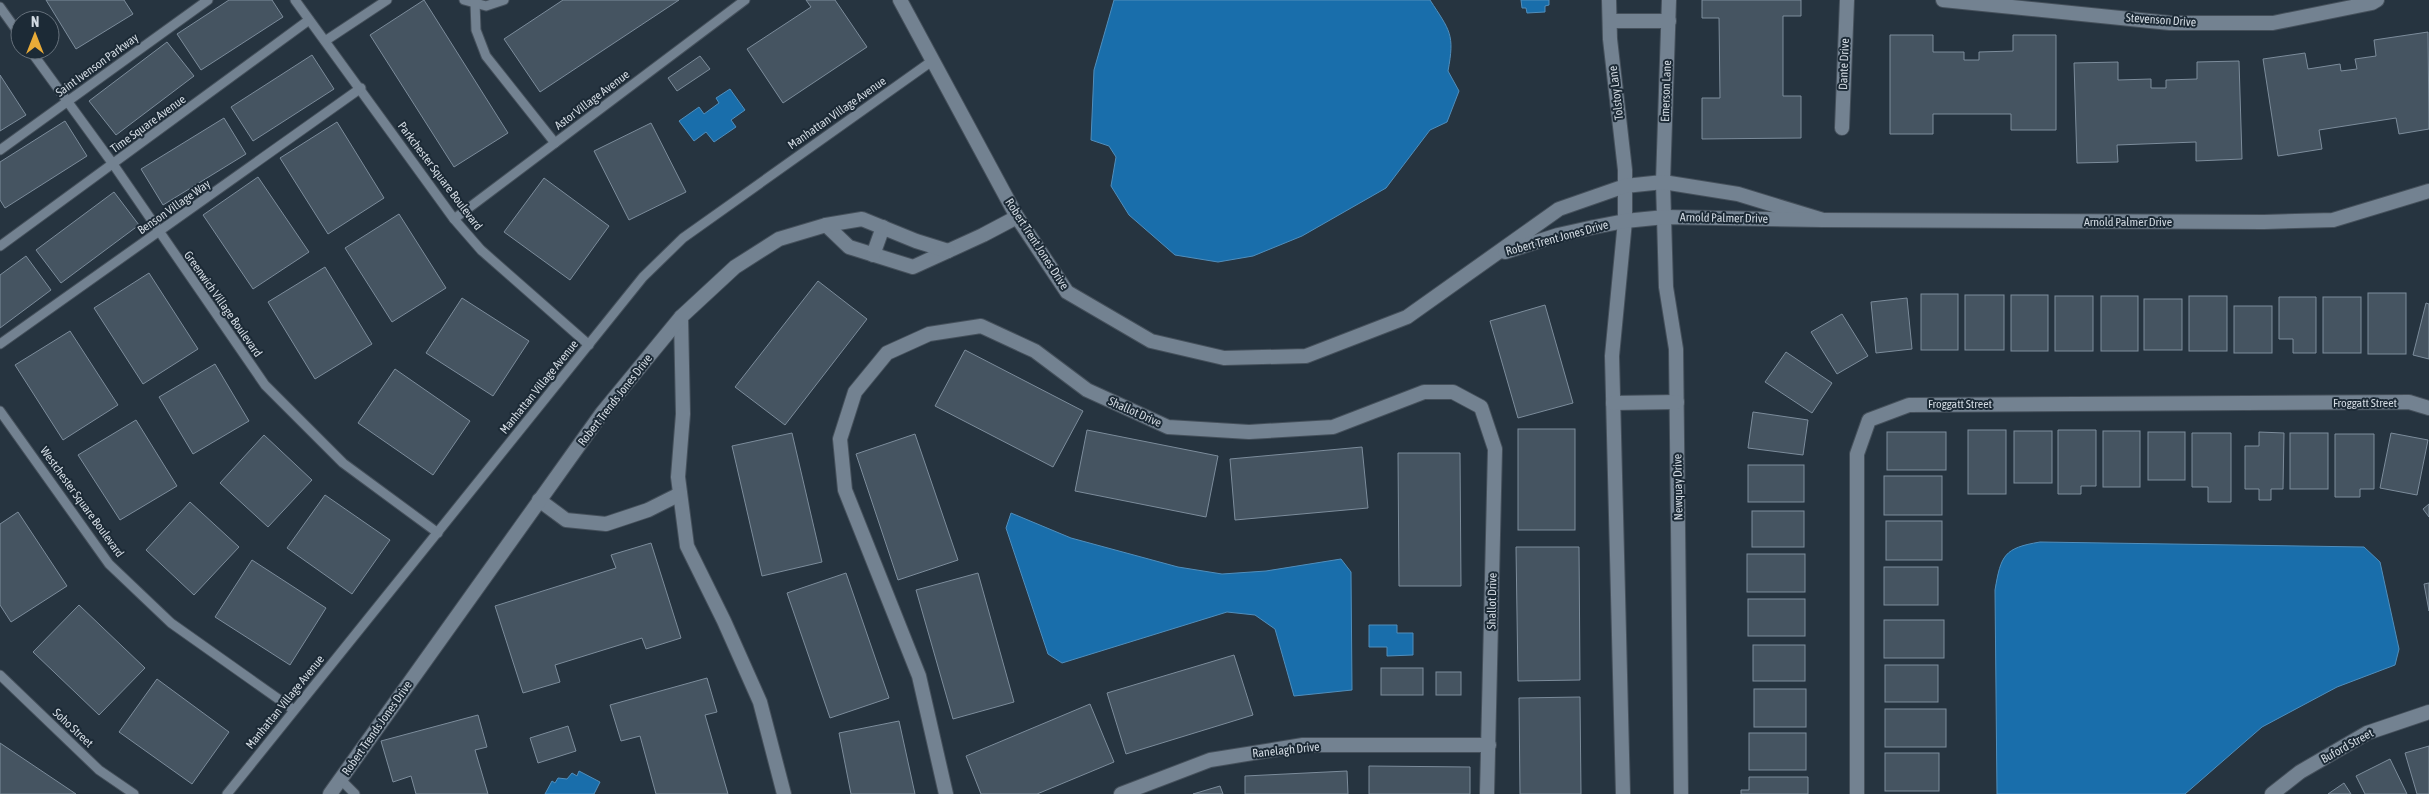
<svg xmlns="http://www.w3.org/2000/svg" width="2429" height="794" font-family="'Asap Condensed',sans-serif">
<rect width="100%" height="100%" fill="#263440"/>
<!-- water -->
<g fill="#196eab" stroke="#508ebc">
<path d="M1114 0H1430C1450 31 1455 34 1448 71L1459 91 1447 122 1430 130 1386 188 1302 236 1253 256 1218 262 1175 255 1129 215 1111 186 1116 157 1109 146 1091 140 1094 70Z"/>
<polygon points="1521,0 1549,0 1549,5 1545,6 1545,12 1527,13 1526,8 1522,8"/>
<polygon points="730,89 745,110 731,120 736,127 714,142 706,132 694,141 679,121 699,107 704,114 719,103 716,98"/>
<polygon points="1011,513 1071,538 1178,567 1222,574 1266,571 1341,559 1351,572 1352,690 1294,696 1275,629 1255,615 1227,612 1062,663 1048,654 1006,528"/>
<path d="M2040 542 2364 547 2380 562 2399 649 2395 665 2337 687 2262 727 2185 794H1997L1995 590C2001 555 2004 548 2040 542Z"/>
<polygon points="1369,625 1397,625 1397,633 1413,633 1413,655 1387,656 1387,647 1369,647"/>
<polygon points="579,771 600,782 594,794 545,794 552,781 555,783 558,778 567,779 572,773 577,776"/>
</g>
<!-- building -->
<g fill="#455461" stroke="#7c8c9b">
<polygon points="46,0 124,0 133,14 76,49"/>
<polygon points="229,0 272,0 283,17 201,70 177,34"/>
<polygon points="424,0 508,133 454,167 370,35"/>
<polygon points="563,0 679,0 540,92 504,39"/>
<polygon points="806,0 835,0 867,47 783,103 747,49 811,7"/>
<polygon points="1702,0 1801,0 1801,16 1783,16 1783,96 1801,96 1801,138 1702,139 1702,98 1720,98 1719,18 1702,18"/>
<polygon points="2428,32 2429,129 2399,134 2396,118 2319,130 2322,149 2278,156 2263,59 2305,53 2308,69 2340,64 2341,71 2357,69 2355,59 2376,56 2374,40"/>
<polygon points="1890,35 1933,35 1933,52 1964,52 1964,60 1979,60 1979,52 2013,51 2013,35 2056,35 2056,130 2011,130 2011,114 1933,114 1933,134 1890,134"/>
<polygon points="167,42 194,76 116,135 89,101"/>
<polygon points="312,55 334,89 253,141 231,107"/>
<polygon points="700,56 710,69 677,91 668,78"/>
<polygon points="2239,61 2242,159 2196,161 2196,142 2117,145 2118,162 2077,163 2074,63 2118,62 2118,80 2151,79 2151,88 2166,88 2166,80 2197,79 2197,62"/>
<polygon points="0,75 26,115 0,131"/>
<polygon points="224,118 246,154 163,205 141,169"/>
<polygon points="65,121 87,156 5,208 0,200 0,162"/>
<polygon points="337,122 384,198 328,234 280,158"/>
<polygon points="651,123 686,192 629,220 594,151"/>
<polygon points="258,177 309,252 253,289 203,215"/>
<polygon points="544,178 609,226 570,280 504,232"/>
<polygon points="114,192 139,225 61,283 36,250"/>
<polygon points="399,214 446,288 392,322 345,248"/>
<polygon points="26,256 51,290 0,328 0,275"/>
<polygon points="325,267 372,344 315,379 268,302"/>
<polygon points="149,273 198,349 143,384 94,308"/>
<polygon points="818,281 867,319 785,425 735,387"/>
<rect x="2368" y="293" width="38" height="61"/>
<rect x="1921" y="294" width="37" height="56"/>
<rect x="1965" y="295" width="39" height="55"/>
<rect x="2011" y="295" width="37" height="56"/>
<rect x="2055" y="296" width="38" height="55"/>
<rect x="2101" y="296" width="37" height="55"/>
<rect x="2189" y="296" width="38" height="55"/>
<polygon points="2279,297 2316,297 2316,353 2293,353 2293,339 2279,339"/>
<rect x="2323" y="297" width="38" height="56"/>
<polygon points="462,298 529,341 493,396 426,353"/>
<polygon points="1907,298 1912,349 1876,353 1871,302"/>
<rect x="2144" y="299" width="38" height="51"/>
<polygon points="2426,303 2429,304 2429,359 2413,355"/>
<polygon points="1545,305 1573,403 1518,418 1490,321"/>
<rect x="2234" y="306" width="38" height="47"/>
<polygon points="1842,314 1868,356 1837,374 1811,332"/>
<polygon points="70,331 118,405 63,440 15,365"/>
<polygon points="965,350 1083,411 1053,467 935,406"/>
<polygon points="1786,352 1832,383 1812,413 1765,382"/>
<polygon points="215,364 249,421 193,454 159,397"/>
<polygon points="395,369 470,421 433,475 358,423"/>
<polygon points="1753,412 1808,420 1803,455 1748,448"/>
<polygon points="136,420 177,486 120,520 78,455"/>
<rect x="1518" y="429" width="57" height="101"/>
<polygon points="1087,430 1218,456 1206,517 1075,491"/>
<rect x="1968" y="430" width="38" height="64"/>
<polygon points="2058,430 2096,430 2096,486 2081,486 2081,494 2058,494"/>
<rect x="2014" y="431" width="38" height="52"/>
<rect x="2103" y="431" width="37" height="56"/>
<rect x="1887" y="432" width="59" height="38"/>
<rect x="2148" y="432" width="37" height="48"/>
<polygon points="2259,432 2284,433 2283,489 2271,489 2271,500 2259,500 2259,489 2245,489 2245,446 2259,446"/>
<polygon points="792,433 822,562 762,576 732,446"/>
<polygon points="2192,433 2231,433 2231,502 2208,502 2208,487 2192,487"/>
<rect x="2290" y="433" width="38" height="56"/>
<polygon points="2391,433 2428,440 2417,495 2380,488"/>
<polygon points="915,434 958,560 898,580 856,454"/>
<polygon points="2335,434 2374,434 2374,489 2360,489 2360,497 2335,497"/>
<polygon points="264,435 312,480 268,527 220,483"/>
<polygon points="1362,447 1368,508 1235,520 1230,459"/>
<polygon points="1398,453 1460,453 1461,586 1399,586"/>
<rect x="1748" y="465" width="56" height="37"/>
<rect x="1884" y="476" width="58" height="39"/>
<polygon points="325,495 390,540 352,594 287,548"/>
<polygon points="190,502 239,547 194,595 146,550"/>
<polygon points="2429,504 2429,517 2423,509"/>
<rect x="1752" y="511" width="52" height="36"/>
<polygon points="18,512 67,586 11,622 0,605 0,524"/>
<rect x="1886" y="521" width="56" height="39"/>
<polygon points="651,543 681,638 646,649 642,638 555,665 560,682 523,693 495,606 616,568 611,555"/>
<polygon points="1516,547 1579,547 1580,680 1518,681"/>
<rect x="1747" y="554" width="58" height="38"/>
<polygon points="252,560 326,608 290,665 215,617"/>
<rect x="1884" y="567" width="54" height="38"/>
<polygon points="846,573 889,698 830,718 787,593"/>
<polygon points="978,573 1014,702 953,719 916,590"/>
<polygon points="2429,583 2429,611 2424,584"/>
<rect x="1748" y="599" width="57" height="37"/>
<polygon points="79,605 145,668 99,715 33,652"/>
<rect x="1884" y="620" width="60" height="38"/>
<rect x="1753" y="645" width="52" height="36"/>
<polygon points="1234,655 1253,715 1126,754 1107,693"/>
<rect x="1885" y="665" width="53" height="37"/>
<rect x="1381" y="668" width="42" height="27"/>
<rect x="1436" y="672" width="25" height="23"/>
<polygon points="707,678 717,712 705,715 728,794 656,794 640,736 621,741 610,705"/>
<polygon points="157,679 229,732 192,784 119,732"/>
<rect x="1754" y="689" width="52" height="38"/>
<polygon points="1580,697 1581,794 1520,794 1519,698"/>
<polygon points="1090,704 1114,762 1037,794 981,794 966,756"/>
<rect x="1885" y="709" width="61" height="38"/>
<polygon points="478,715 487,747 475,750 488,794 416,794 411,776 393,782 381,741"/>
<polygon points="899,721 915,794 851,794 839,733"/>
<polygon points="568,726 576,751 538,763 530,738"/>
<rect x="1749" y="733" width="57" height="37"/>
<polygon points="0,743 76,794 0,794"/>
<polygon points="2429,746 2429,794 2417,794 2405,753"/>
<rect x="1885" y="753" width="54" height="38"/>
<polygon points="2390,759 2407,794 2365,794 2356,776"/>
<polygon points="1369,766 1470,767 1470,794 1369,794"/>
<polygon points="1347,771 1348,794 1245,794 1245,776"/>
<polygon points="1749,777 1808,777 1808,794 1741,794 1741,790 1749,790"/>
<polygon points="2344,783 2351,794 2328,794"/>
<polygon points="1220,786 1223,794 1193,794"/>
</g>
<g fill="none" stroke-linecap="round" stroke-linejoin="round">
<defs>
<g id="service">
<polyline points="295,0 454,219 481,250 589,345"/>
<polyline points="464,0 486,6 504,0"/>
<polyline points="475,3 476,30 486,56 555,143"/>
<polyline points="0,7 20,35"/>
<polyline points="325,41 387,0"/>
<polyline points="30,50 113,164 265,385 343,463 438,533"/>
<polyline points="0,150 208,0"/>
<polyline points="454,219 745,0"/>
<polyline points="0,246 309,20"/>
<polyline points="0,344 361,88"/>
<polyline points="0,411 109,564 171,623 294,710"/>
<polyline points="0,675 99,770 134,794"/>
<polyline points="340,779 355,794"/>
<polyline points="227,794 643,277 683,238 932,61"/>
</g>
<g id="minor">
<polyline points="1609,0 1610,39 1625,170 1625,221 1612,356 1623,794"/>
<polyline points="1669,0 1663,182 1666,287 1676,349 1681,794"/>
<polyline points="1943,0 2170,23 2273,23 2372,3 2377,0"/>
<polyline points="1610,21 1669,21"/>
<polyline points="1842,128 1847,0"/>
<polyline points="826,225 849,247 913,267 983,235 1017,217"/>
<polyline points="873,255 883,227"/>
<polyline points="681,317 683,414 678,477 687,546 724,621 760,702 784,794"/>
<polyline points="1613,403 1677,402"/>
<polyline points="539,500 566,520 606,524 648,510 680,494"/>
<polyline points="330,794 602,413 681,317 735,267 779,239 826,225 862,219 916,241 948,251"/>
<polyline points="946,794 919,676 845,490 840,439 855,392 887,353 929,334 981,326 1035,351 1087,390 1168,427 1249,432 1333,427 1424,392 1453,392 1481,407 1495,449 1487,794"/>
<polyline points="1121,794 1210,760 1303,745 1489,745"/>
<polyline points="1857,794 1857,454 1869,420 1909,405 2409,402 2429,408"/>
<polyline points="2272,794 2300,772 2367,733 2429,712"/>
</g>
<g id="tertiary">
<polyline points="900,0 1017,217 1067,292 1151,341 1224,358 1306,356 1407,317 1559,209 1625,186 1663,182 1738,194 1823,220"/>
<polyline points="1505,252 1558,235 1594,227 1625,221 1665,217 1823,220 2264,222 2333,220 2429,191"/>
</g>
</defs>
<!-- service casing -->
<use href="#service" stroke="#45505b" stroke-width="11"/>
<!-- minor casing -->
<use href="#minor" stroke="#45505b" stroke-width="16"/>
<!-- tertiary casing -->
<use href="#tertiary" stroke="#45505b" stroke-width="16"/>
<!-- service -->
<use href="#service" stroke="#738291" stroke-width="9"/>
<!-- minor -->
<use href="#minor" stroke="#738291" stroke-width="14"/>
<!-- tertiary -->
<use href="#tertiary" stroke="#738291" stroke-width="14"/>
</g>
<g text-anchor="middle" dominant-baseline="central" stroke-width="4" stroke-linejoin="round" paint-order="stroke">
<!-- street labels -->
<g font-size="12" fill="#d2dae2" stroke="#1c2a36">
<text transform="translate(2161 20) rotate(4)">Stevenson Drive</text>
<text transform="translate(1844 64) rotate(-88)">Dante Drive</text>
<text transform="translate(97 65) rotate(-36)">Saint Ivenson Parkway</text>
<text transform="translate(1666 91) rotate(-88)">Emerson Lane</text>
<text transform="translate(1616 93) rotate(-97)">Tolstoy Lane</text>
<text transform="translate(592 100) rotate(-37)">Astor Village Avenue</text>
<text transform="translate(837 113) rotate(-35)">Manhattan Village Avenue</text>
<text transform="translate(148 124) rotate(-36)">Time Square Avenue</text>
<text transform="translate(440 176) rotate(53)">Parkchester Square Boulevard</text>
<text transform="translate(174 207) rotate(-35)">Benson Village Way</text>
<text transform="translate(1724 218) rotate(1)">Arnold Palmer Drive</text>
<text x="2128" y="222">Arnold Palmer Drive</text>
<text transform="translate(1557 238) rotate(-15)">Robert Trent Jones Drive</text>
<text transform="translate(1037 244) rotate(57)">Robert Trent Jones Drive</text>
<text transform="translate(223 304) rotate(55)">Greenwich Village Boulevard</text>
<text transform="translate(539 387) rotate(-51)">Manhattan Village Avenue</text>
<text transform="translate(615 400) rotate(-52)">Robert Trends Jones Drive</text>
<text x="2365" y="403">Froggatt Street</text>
<text x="1960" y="404">Froggatt Street</text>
<text transform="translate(1135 412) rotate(24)">Shallot Drive</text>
<text transform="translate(1678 487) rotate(-91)">Newquay Drive</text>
<text transform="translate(82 502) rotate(54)">Westchester Square Boulevard</text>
<text transform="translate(1492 601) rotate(-89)">Shallot Drive</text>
<text transform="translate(285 702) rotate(-51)">Manhattan Village Avenue</text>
<text transform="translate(73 728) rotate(43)">Soho Street</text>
<text transform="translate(377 728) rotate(-55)">Robert Trends Jones Drive</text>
<text transform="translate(2347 746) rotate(-29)">Buford Street</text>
<text transform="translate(1286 750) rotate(-6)">Ranelagh Drive</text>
</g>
</g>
<!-- north arrow -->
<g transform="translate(35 35)"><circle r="24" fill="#1c2a36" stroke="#65707b"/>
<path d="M0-4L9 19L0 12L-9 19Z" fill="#e9ab38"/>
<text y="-8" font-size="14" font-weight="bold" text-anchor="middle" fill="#d2dae2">N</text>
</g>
</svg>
